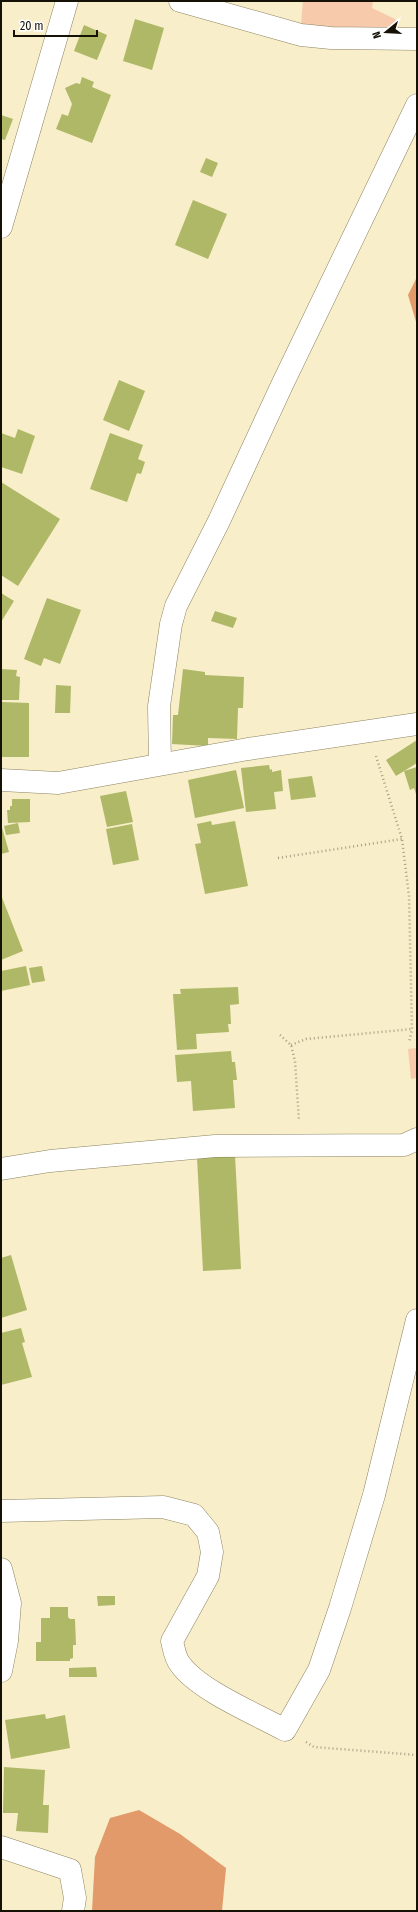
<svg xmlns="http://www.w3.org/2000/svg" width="418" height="1912" font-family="'Fira Sans Condensed',sans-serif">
<rect width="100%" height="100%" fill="#f8eec9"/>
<!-- green -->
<g fill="#f7caac">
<polygon points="303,1 373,1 372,8 395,19 399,27 333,29 301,24"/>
<polygon points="417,1048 417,1078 411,1079 408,1049"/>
</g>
<!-- forest -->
<g fill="#e29a6a">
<polygon points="417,277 417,325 408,295"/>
<polygon points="139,1810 180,1834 226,1868 222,1911 92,1911 95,1857 110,1818"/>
</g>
<!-- building -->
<g fill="#aeb866">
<polygon points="135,19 164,28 152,70 123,61"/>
<polygon points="84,25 107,35 97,60 74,51"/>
<polygon points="82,77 94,82 92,87 111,95 92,143 56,129 62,114 68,116 72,104 65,88 76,83 80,84"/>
<polygon points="1,115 13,119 5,140 1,139"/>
<polygon points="206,158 218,163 212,177 200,172"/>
<polygon points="193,200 227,214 208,259 175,245"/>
<polygon points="119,380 145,391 129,431 103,420"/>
<polygon points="18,429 35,436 22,474 1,467 1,433 15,438"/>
<polygon points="110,433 143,445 138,459 145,462 141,474 137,473 127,502 90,489"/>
<polygon points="1,482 60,519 18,586 1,575"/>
<polygon points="1,593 14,601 1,622"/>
<polygon points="47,598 81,610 60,664 44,658 41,666 24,659"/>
<polygon points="215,611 237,618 233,628 211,621"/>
<polygon points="1,669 17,670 16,676 20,677 19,700 1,700"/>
<polygon points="183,669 205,672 205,675 244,677 243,708 238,708 237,739 208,738 208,746 172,744 173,715 178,715"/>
<polygon points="56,685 71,686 70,713 55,713"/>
<polygon points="1,702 29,703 29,757 1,757"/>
<polygon points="417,740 417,763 396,776 386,760"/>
<polygon points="269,765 270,770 272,769 272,772 281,770 283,791 274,792 276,809 246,812 241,768"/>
<polygon points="417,767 417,797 414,788 410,790 404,771"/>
<polygon points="236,770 244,808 195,818 188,780"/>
<polygon points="312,776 316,797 291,800 288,779"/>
<polygon points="126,791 133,822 107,827 100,796"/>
<polygon points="12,799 30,799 30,822 8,823 7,810 10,810 10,806 12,806"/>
<polygon points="211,821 212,825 235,821 248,886 205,894 195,844 201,843 197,824"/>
<polygon points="18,823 20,833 6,835 4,826"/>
<polygon points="1,824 9,852 1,854"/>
<polygon points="132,824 139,860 113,865 106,829"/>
<polygon points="1,895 23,951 1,960"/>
<polygon points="26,966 30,985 1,991 1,971"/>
<polygon points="42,966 45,981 32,983 29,968"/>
<polygon points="238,987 239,1004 230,1005 231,1024 228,1024 229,1032 196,1034 197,1049 177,1050 173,994 181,994 180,989"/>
<polygon points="231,1051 232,1062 235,1062 237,1080 233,1080 235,1108 193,1111 191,1081 177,1082 175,1055"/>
<polygon points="235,1155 241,1269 203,1271 197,1157"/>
<polygon points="11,1255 27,1310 1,1318 1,1258"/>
<polygon points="21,1328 25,1342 22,1343 32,1377 1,1385 1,1333"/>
<polygon points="97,1596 115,1596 115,1605 98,1606"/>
<polygon points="50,1607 68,1607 68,1617 70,1619 75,1619 76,1645 73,1645 73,1658 70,1659 70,1661 36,1661 36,1642 41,1642 41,1618 50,1618"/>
<polygon points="96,1667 97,1677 69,1677 69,1668"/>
<polygon points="45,1714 46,1719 65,1715 70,1748 11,1759 5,1720"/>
<polygon points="4,1767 45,1770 43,1805 49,1805 48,1833 16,1831 18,1813 3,1813"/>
</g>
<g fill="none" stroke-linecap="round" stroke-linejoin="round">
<defs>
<g id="minor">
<polyline points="180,1 301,35 331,38 417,39"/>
<polyline points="1,227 67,1"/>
<polyline points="160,764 159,706 171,624 176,606 219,521 282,385 417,105"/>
<polyline points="1,780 58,783 248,749 417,724"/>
<polyline points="1,1169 50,1161 215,1146 404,1145 417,1139"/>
<path d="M1 1511 163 1507 194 1515 208 1532 212 1552 208 1576 172 1641C174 1649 175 1658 180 1664 198 1690 256 1714 285 1730L319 1670 340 1608 374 1495 417 1320"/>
<polyline points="1,1569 10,1603 7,1641 1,1671"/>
<polyline points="1,1847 70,1870 75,1898 73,1911"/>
</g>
</defs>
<!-- minor casing -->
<use href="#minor" stroke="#8c8361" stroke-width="23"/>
<!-- path -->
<g stroke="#a69e82" stroke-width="2.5" stroke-dasharray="1 3" stroke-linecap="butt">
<polyline points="376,756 402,839 409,896 412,1029 409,1043"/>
<polyline points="278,858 402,839"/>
<polyline points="280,1035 291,1045 295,1061 299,1121"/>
<polyline points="291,1045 306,1039 412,1029"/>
<polyline points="306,1742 314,1747 417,1755"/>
</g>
<!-- minor -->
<use href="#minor" stroke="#fff" stroke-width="22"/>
</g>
<!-- border -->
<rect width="418" height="1912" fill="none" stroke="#151105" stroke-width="4"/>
<!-- north arrow -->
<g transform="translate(386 32) rotate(252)" stroke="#ffffff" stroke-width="3" paint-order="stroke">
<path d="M0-3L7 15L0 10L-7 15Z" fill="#151105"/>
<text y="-6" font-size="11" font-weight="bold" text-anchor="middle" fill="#151105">N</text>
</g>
<!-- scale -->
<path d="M14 30v6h83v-6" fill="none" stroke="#151105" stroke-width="2"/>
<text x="20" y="30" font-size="12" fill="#151105" stroke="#ffffff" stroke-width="3" paint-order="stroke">20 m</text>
</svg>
